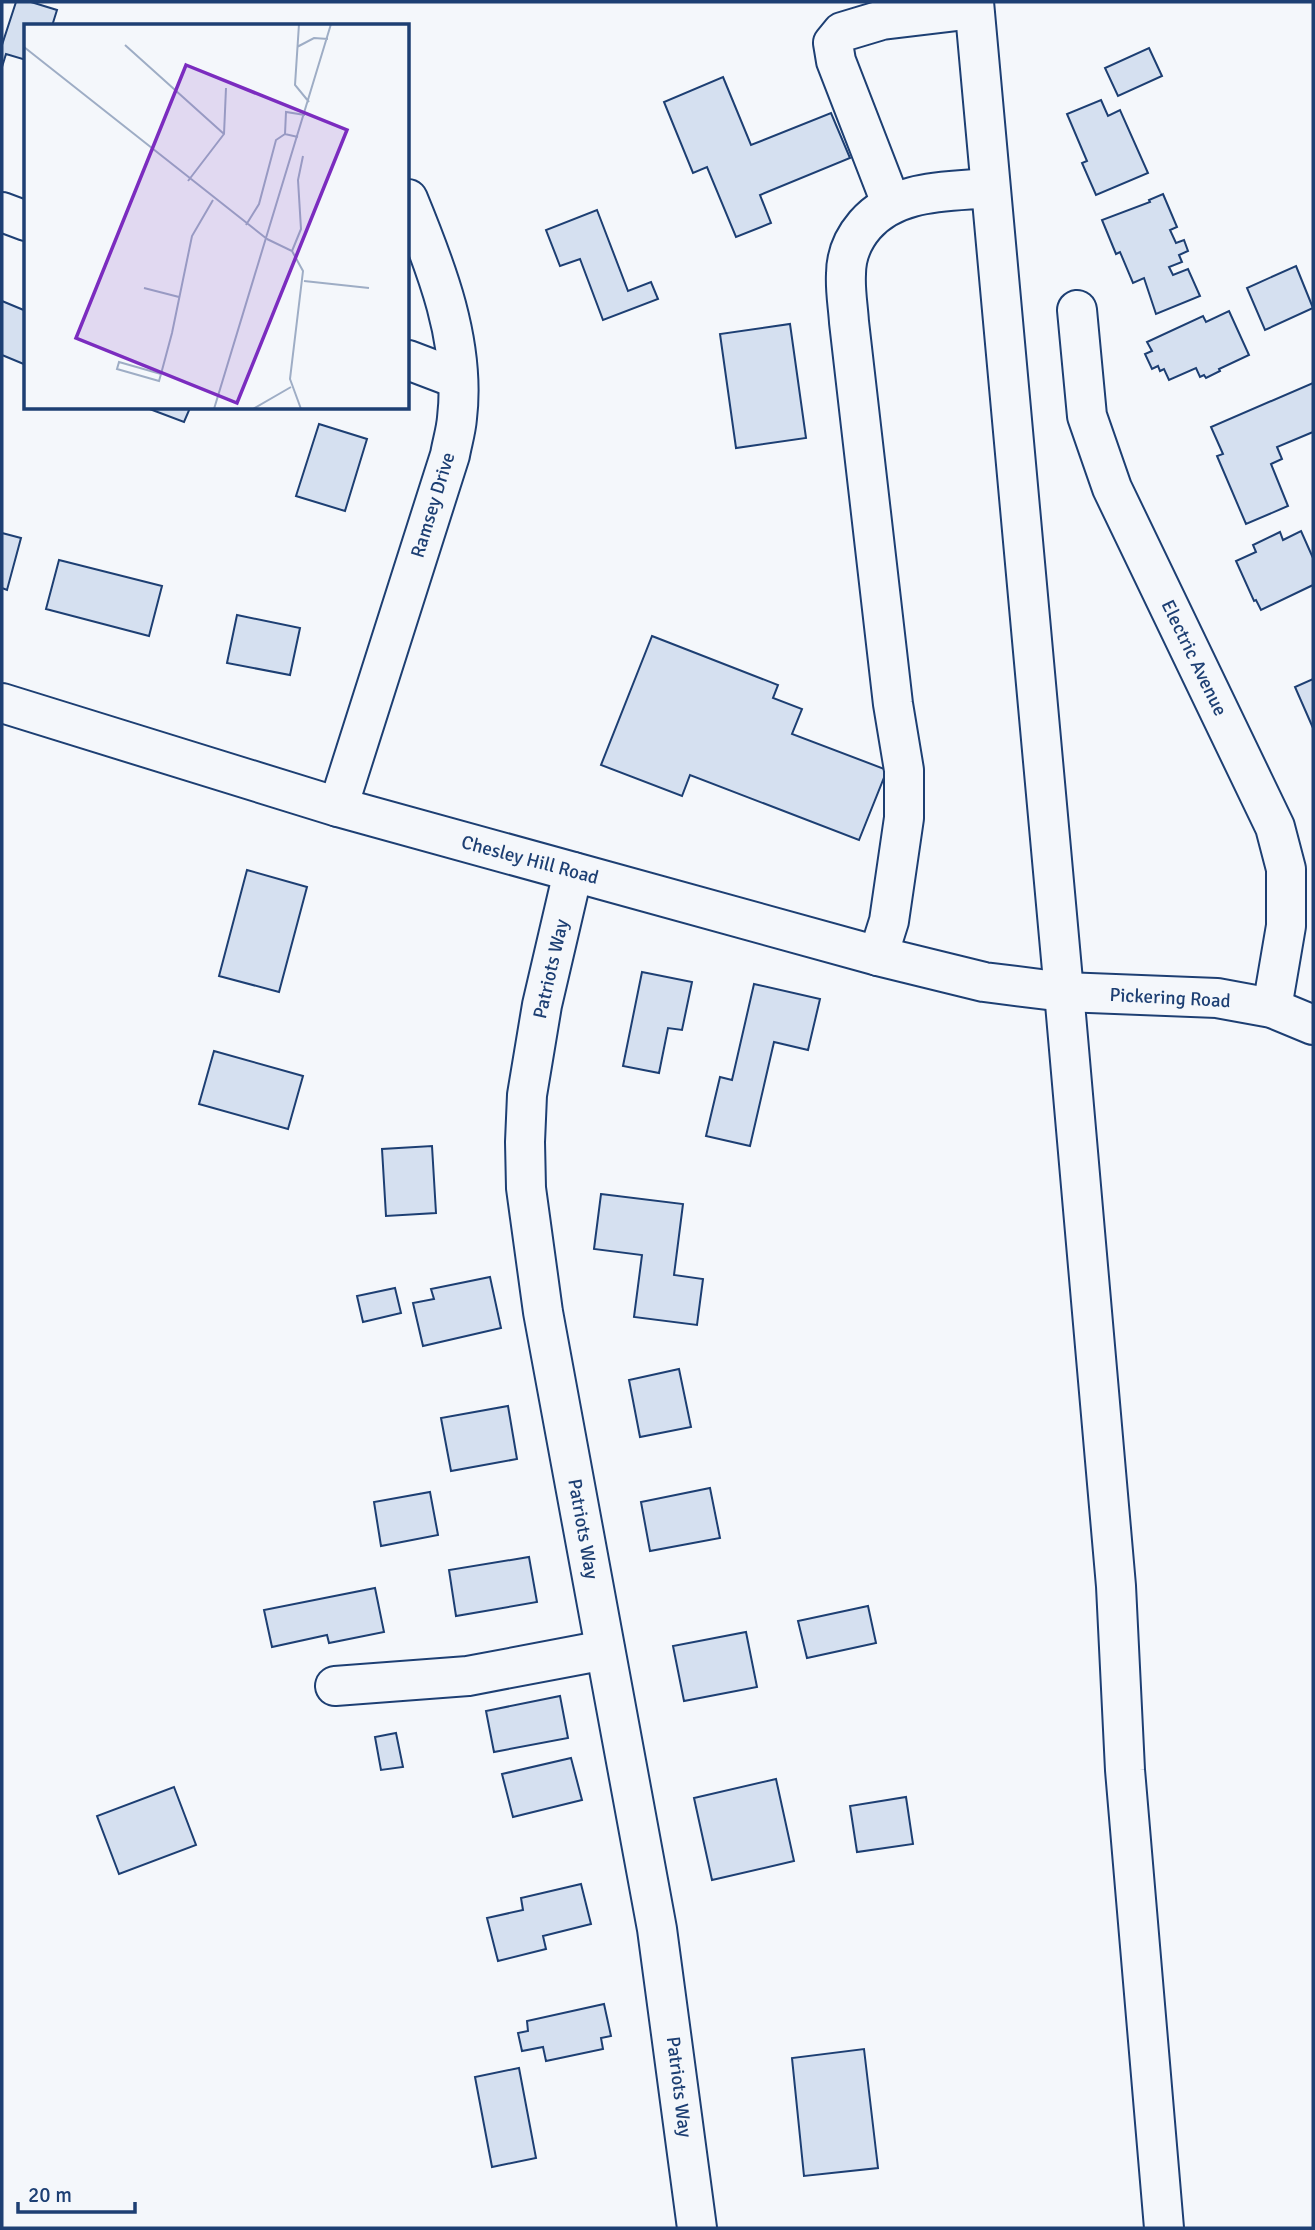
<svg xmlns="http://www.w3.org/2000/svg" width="1315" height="2230" font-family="Signika,sans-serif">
<rect width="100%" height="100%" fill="#f4f7fb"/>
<!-- building -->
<g fill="#d5e0f0" stroke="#1d3f73" stroke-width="2">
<polygon points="16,2 31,2 57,10 52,26 26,26 26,60 6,54 2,67 2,45"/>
<polygon points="1149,48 1162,76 1118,96 1105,68"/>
<polygon points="723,77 751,145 831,113 850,158 760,195 771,223 736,237 707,167 693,173 664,102"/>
<polygon points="1101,100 1108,116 1120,110 1148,173 1096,195 1082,163 1087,161 1067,114"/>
<polygon points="1163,194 1177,227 1170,230 1176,243 1184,240 1188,251 1179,255 1182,262 1169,267 1173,275 1188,269 1200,296 1156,314 1144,278 1133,283 1120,252 1116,254 1102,220 1150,202 1149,200"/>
<polygon points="597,210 628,291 651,282 658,299 603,320 580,259 560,266 546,230"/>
<polygon points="1296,266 1313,308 1265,330 1247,288"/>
<polygon points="2,301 26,311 26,365 2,355"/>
<polygon points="1229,311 1249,355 1219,369 1220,371 1206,378 1204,375 1200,377 1196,368 1169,380 1164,369 1160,371 1158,366 1152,369 1145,354 1152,351 1147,342 1203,316 1206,322"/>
<polygon points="790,324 806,438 736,448 720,334"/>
<polygon points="1313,383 1313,432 1277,447 1282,459 1271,464 1288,506 1246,524 1217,456 1223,454 1211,427"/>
<polygon points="147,408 190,408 184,422"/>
<polygon points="319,424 367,439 345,511 296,496"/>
<polygon points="1301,531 1313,558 1313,585 1261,610 1256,600 1254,601 1236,561 1256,552 1253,545 1280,532 1283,540"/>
<polygon points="2,533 21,538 7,590 2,588"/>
<polygon points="59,560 162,586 149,636 46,609"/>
<polygon points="237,615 300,628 290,675 227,663"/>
<polygon points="652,636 778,685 773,698 802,709 792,734 887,770 859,840 690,775 682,796 601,765"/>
<polygon points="1313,679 1313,728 1295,687"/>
<polygon points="247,870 307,887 279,992 219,976"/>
<polygon points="642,972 692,982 682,1030 668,1028 659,1073 623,1066"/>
<polygon points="754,984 820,999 808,1050 774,1042 750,1146 706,1136 720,1077 732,1080"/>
<polygon points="214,1051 303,1076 288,1129 199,1104"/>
<polygon points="432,1146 436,1213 386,1216 382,1149"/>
<polygon points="601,1194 683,1204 674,1275 703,1279 697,1325 634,1317 642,1255 594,1249"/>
<polygon points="490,1277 501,1328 423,1346 413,1303 434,1299 431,1289"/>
<polygon points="395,1288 401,1313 363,1322 357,1296"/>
<polygon points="679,1369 691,1427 640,1437 629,1380"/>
<polygon points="508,1406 517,1459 451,1471 441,1418"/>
<polygon points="710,1488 720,1538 650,1551 641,1502"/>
<polygon points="430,1492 438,1535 381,1546 374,1502"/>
<polygon points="529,1557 537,1602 456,1616 449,1570"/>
<polygon points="375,1588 384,1632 329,1643 327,1635 272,1647 264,1610"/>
<polygon points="868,1606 876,1643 807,1658 798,1621"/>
<polygon points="746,1632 757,1687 684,1701 673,1646"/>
<polygon points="560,1696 568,1738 494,1752 486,1711"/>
<polygon points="396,1733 403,1767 381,1770 375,1737"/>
<polygon points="571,1758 582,1800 513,1817 502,1774"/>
<polygon points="776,1779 794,1861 712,1880 694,1798"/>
<polygon points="174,1787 196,1845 119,1874 97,1816"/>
<polygon points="906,1797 913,1844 857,1852 850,1806"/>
<polygon points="581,1884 591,1924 543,1936 546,1949 498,1961 487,1918 523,1910 521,1898"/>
<polygon points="604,2004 611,2036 601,2038 603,2049 546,2061 543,2047 522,2051 518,2033 528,2031 527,2021"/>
<polygon points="864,2049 878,2168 804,2176 792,2058"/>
<polygon points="519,2068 536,2158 492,2167 475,2077"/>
</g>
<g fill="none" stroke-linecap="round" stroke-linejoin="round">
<defs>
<g id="minor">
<polyline points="891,203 836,61 833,43 842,32 882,20 974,9"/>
<polyline points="2,212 26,221"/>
<polyline points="1077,310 1087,416 1112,488 1275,827 1286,869 1286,926 1272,1008"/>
<polyline points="408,360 458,379"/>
<polyline points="2,703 338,807 878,956 984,982 1064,992"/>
<path d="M338 807 450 455C452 443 456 431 457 418 466 343 436 267 408 199"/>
<polyline points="573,872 542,1005 527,1095 525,1142 526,1188 543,1312 657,1929 697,2228"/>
<path d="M878 956 889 921 904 818V770L893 704 849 322C848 306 845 290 846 274 846 255 853 239 865 225 896 189 947 192 990 188"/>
<polyline points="335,1686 468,1676 605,1650"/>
</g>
<polyline id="major" points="1064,992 1217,998 1272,1008 1313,1025"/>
<polyline id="highway" points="974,2 1064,992 1116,1586 1125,1770 1164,2228"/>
</defs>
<!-- minor casing -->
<use href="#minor" stroke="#1d3f73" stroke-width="42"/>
<!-- major casing -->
<use href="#major" stroke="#1d3f73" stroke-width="42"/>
<!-- highway casing -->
<use href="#highway" stroke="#1d3f73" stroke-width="42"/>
<!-- minor -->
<use href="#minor" stroke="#f4f7fb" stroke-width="38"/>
<!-- major -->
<use href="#major" stroke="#f4f7fb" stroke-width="38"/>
<!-- highway -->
<use href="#highway" stroke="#f4f7fb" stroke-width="38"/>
</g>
<g text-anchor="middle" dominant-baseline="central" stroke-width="5" stroke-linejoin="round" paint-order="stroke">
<!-- street labels -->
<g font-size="19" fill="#1d3f73" stroke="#f4f7fb">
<text transform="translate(433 505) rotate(-73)">Ramsey Drive</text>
<text transform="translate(1194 658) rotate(64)">Electric Avenue</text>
<text transform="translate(530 860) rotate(15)">Chesley Hill Road</text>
<text transform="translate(551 969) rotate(-77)">Patriots Way</text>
<text transform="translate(1170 998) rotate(3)">Pickering Road</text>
<text transform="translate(583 1529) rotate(80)">Patriots Way</text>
<text transform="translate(679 2087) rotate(83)">Patriots Way</text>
</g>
</g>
<!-- overview -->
<g transform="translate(24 24)">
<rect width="385" height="385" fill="#f4f7fb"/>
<path fill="none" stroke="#9eadc5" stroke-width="2" d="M275 0 271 61 285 78M101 21 200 110M0 23 243 215M273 23 290 14 304 15M261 110 262 88 281 91M164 157 200 110 202 64M222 201 235 180 252 116 261 110 274 113M243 215 268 227 279 247 266 355 277 385M268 227 277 205 274 156 279 132M280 257 345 264M120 264 155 273M137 350 95 338 93 345 135 357 137 350 148 309 168 212 189 176M190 385 307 0M229 385 267 363"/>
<path fill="#7b2cbf" fill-opacity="0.15" stroke="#7b2cbf" stroke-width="3.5" d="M162 41 323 106 213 379 52 314Z"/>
<rect width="385" height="385" fill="none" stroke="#1d3f73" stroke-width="3.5"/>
</g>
<!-- border -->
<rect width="1315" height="2230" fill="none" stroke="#1d3f73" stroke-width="7"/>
<!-- scale -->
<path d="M18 2202v10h117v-10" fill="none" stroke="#1d3f73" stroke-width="3.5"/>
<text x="28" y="2202" font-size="21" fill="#1d3f73" stroke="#f4f7fb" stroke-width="5" paint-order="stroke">20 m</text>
</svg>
